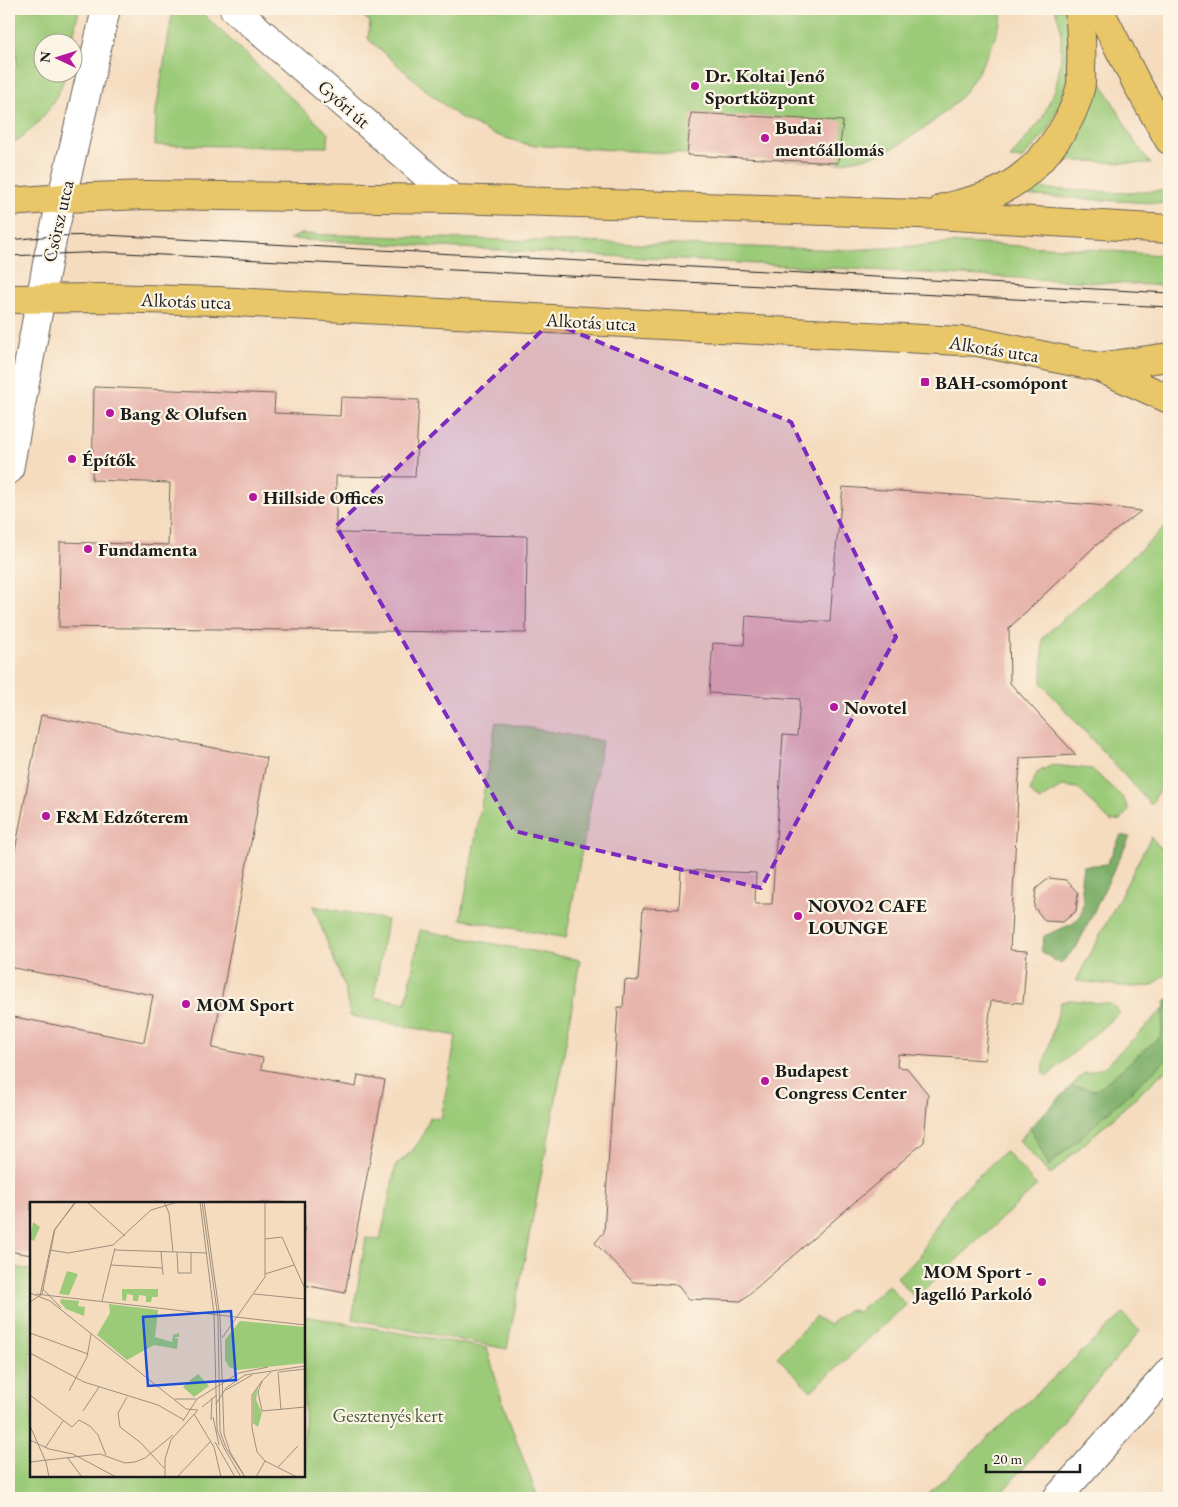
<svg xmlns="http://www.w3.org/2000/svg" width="1178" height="1507" font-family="'EB Garamond',serif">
<rect width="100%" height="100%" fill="#fcf5e5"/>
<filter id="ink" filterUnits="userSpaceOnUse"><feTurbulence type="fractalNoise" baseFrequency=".02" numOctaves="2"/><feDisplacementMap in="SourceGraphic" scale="10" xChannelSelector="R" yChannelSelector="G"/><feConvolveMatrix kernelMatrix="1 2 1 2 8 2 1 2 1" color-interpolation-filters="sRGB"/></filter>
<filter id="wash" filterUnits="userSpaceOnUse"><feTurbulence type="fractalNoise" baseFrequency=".0096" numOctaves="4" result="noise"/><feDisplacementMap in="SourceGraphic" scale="20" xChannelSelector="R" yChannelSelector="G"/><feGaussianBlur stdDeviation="1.12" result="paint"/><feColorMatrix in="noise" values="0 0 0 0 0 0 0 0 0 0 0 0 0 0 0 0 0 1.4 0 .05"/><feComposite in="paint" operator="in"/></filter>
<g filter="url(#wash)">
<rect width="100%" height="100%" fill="#f5dcbf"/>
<!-- green -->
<g fill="#9bca78" stroke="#5c734a">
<path d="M15 9H79L72 42H42V72L66 73C57 103 37 130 9 145V78L17 65Z"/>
<polygon points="173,9 198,9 329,134 327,147 155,145 156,111"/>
<path d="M355 9H1003C1000 35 974 85 955 103 937 120 915 135 893 148 878 157 856 159 838 163L529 145 493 134 461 118 434 97 368 39 370 22Z"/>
<polygon points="1055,9 1064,9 1070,32 1071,68 1060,104 1048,131 1022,159 1010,158 1042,119 1056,87 1061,59 1061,29"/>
<path d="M1098 82 1102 83 1134 141 1151 164 1058 160C1077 135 1085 115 1094 85Z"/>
<polygon points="1028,188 1127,193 1169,190 1169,204 1018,195"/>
<polygon points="301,234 851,250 960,243 1088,249 1159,255 1169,260 1169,286 289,239"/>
<polygon points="1169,524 1169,770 1151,805 1042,684 1043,637"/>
<polygon points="496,722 602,741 566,938 461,919"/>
<polygon points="1052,765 1092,769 1123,798 1129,810 1120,820 1110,821 1078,788 1063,786 1039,801 1030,791 1037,773"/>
<polygon points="1151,837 1169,858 1169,972 1152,986 1132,987 1076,981"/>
<polygon points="313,906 387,920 374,997 406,1003 420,930 580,960 558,1089 507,1349 352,1319 366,1238 380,1240 396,1165 413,1150 421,1139 430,1117 441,1119 456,1036 350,1016 344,985"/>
<polygon points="1070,1000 1111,1004 1120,1012 1047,1076 1042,1072 1061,1002"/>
<polygon points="1169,1004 1169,1067 1050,1175 1019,1140 1083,1074 1103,1068"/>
<polygon points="1005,1151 1037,1186 915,1298 897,1277 920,1256 926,1242 954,1199"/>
<polygon points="9,1266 31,1270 31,1476 304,1476 304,1316 487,1348 504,1407 538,1498 9,1498"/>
<polygon points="888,1285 906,1305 811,1391 777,1357 815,1317 829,1325 849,1309 858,1312"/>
<polygon points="1123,1314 1140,1331 997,1498 923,1498"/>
</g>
<!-- forest -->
<g fill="#7cae68" stroke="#4c6542">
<polygon points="1121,835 1130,837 1076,948 1060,964 1041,951 1044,936 1074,923 1081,915 1083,900 1081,880 1083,866 1107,864"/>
<polygon points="1169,998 1169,1057 1049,1166 1030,1127 1072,1086 1097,1090 1161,1036 1165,1002"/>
</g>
<g id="blocks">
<!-- building -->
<g fill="#e7b4ab">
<polygon points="691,113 843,121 838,163 687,155"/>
<polygon points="94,387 275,394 274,413 340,416 341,397 419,400 415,477 336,476 336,533 527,536 526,633 59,627 60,542 168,545 170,483 92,480"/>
<polygon points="843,487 1095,505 1141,511 1095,546 1009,628 1010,683 1076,755 1020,758 1010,950 1027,951 1023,1003 991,1001 985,1060 898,1054 897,1067 907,1068 928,1094 924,1142 741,1301 689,1299 678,1285 633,1282 595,1243 604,1232 618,1007 623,1007 625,980 638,981 643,908 679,909 681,870 756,873 755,904 772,904 783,735 797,736 800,699 709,693 713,643 744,645 746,616 830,622 834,567"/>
<polygon points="41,715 267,758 212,1048 263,1058 261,1069 356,1087 358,1075 385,1080 345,1293 304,1285 304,1203 31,1203 31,1255 9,1251 9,1016 144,1042 153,995 9,967 9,882"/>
<polygon points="1049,878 1066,880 1078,893 1076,911 1063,922 1045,921 1034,907 1036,889"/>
</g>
</g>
</g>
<g filter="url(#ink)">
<use href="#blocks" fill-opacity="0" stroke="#685f55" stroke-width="1"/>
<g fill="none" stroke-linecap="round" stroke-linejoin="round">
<defs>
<g id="minor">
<polyline points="234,9 408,159 453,199"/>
<polyline points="9,470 49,253 106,9"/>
<polyline points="1057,1498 1169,1372"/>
</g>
<g id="major">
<polyline points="1099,9 1136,82 1169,140"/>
<polyline points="9,202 63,198 147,195 453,199 919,214 1169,229"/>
<path d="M943 208C963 203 983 199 1001 190 1037 172 1071 128 1080 89 1082 83 1081 76 1081 70 1082 49 1081 30 1079 9"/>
<polyline points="9,299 106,298 217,301 978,342 1098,367 1169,357"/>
<polyline points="1098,367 1169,399"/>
</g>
</defs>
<!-- minor casing -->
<use href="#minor" stroke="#685f55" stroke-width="30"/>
<!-- major casing -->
<use href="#major" stroke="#685f55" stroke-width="30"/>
<!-- minor -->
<use href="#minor" stroke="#fff" stroke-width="28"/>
<!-- major -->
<use href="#major" stroke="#e9c769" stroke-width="28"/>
<!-- tram -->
<g stroke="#1c1c1c" stroke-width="1">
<polyline points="9,240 53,236 105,235 1169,293"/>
<polyline points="9,256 105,252 1169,307"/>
</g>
</g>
</g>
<!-- marked area -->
<path fill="#7b2cbf" fill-opacity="0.2" stroke="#7b2cbf" stroke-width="4" stroke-dasharray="10 6" stroke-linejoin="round" d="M551 322 791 422 896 637 761 888 514 831 336 526Z"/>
<!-- markers -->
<g fill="#b5179e" stroke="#fcf5e5" stroke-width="2">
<circle cx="695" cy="86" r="5"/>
<circle cx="765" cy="138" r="5"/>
<rect x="920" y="377" width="10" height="10" rx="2.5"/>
<circle cx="110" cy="413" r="5"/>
<circle cx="72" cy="459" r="5"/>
<circle cx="253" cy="497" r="5"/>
<circle cx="88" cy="549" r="5"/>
<circle cx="834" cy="707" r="5"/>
<circle cx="46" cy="816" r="5"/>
<circle cx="798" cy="916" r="5"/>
<circle cx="186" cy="1004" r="5"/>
<circle cx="765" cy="1081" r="5"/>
<circle cx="1042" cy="1282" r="5"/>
</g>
<g text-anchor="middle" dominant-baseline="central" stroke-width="4.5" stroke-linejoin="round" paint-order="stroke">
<!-- poi labels -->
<g font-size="19" font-weight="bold" fill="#1c1c1c" stroke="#fcf5e5" text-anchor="start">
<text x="705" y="75">Dr. Koltai Jenő<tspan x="705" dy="22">Sportközpont</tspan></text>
<text x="775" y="127">Budai<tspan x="775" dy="22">mentőállomás</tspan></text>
<text x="935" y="382">BAH-csomópont</text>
<text x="120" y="413">Bang &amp; Olufsen</text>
<text x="82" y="459">Építők</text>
<text x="263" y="497">Hillside Offices</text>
<text x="98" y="549">Fundamenta</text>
<text x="844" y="707">Novotel</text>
<text x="56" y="816">F&amp;M Edzőterem</text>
<text x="808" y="905">NOVO2 CAFE<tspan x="808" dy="22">LOUNGE</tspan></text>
<text x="196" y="1004">MOM Sport</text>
<text x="775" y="1070">Budapest<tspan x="775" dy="22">Congress Center</tspan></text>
<text x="1032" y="1271" text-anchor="end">MOM Sport -<tspan x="1032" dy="22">Jagelló Parkoló</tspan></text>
</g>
<!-- street labels -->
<g font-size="19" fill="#1c1c1c" stroke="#fcf5e5">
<text transform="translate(344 104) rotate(41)">Győri út</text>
<text transform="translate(58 221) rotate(-77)">Csörsz utca</text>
<text transform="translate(186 301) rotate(2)">Alkotás utca</text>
<text transform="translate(591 322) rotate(3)">Alkotás utca</text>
<text transform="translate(994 349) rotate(9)">Alkotás utca</text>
</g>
<!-- park labels -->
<g font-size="19" fill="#48593c" stroke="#fcf5e5">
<text x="388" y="1415">Gesztenyés kert</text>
</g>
</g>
<!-- overview -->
<g transform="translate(30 1202)">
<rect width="275" height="275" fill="#f5dcbf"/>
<path d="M3 20 10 25 4 39 0 37ZM37 69 48 72 39 93 29 92ZM92 87H128V95H122L121 100H116V94L109 93 108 99H103V93L97 92 96 99 92 98ZM31 97 49 99 48 104 55 105 54 114 36 107 30 100ZM79 102 128 108 125 135 142 140 143 133 149 131V135H144L148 137 147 147 124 143 97 158 67 133 80 111ZM210 119 275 125V161L207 168 199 165 195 158V138ZM168 172 179 184 164 195 153 185 158 180 163 182 159 179ZM228 184 226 198 232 211 228 225 223 221V193Z" fill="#9bca78"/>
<path fill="none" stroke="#9e8f7e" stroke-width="1" d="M57 0 95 34M134 0 139 11 143 50M170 0 184 112 187 228 194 246 211 275M172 0 188 116 190 229 196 246 215 275M174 0 190 116 194 232 200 250 215 275M235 37 252 35 275 87M20 48 38 51 83 43 121 8 148 0M85 48 177 51M131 50 133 73M147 50 148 71H161V51M81 63 133 66M235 72 264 63M13 87 31 106M0 91 20 99 156 207 168 208M6 92 275 123M224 92 275 97M10 94 24 29 45 0M72 99 85 46M0 100 12 92 25 27 46 0M0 131 58 152M192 136 235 75V0M0 151 54 180 128 203 154 218M241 170 232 179 228 190 232 209 275 205M248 170 251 208M249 170 275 167M232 179 222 193V226L227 250 235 259 267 275M196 188 222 173M39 189 57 155 61 132M0 193 42 225 49 218 60 224 68 233 76 253M97 195 88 211 90 225 111 241 134 266M145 197H166M167 197 209 171 238 165M186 202 196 186 215 173 275 164M172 205 187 193M53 209 69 185M164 212 184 245 191 275M183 215 189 243M181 218 182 196M153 219 167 197M0 224 16 260 19 275M0 238 19 247 43 252 86 275M185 240 205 275M15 246 33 219M37 255 52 275M0 260 70 252 95 261 105 260 115 256 143 233M248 265 268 244M135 275V257L141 238 167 209M147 275 181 239M226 275 235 259"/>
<path fill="#1d4ed8" fill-opacity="0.15" stroke="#1d4ed8" stroke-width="2.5" d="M201 109 206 178 118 184 113 115Z"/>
<rect width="275" height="275" fill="none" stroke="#1c1c1c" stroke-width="2.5"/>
</g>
<!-- margin -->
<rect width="1178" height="1507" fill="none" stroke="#fcf5e5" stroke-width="30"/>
<!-- north arrow -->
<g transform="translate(58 58) rotate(274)"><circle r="24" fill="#fcf5e5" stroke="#a29e95"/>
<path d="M0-4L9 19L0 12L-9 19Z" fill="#b5179e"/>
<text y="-8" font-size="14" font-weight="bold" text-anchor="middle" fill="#1c1c1c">N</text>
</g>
<!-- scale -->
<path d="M986 1464v8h94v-8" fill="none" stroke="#1c1c1c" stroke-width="2.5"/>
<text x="993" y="1464" font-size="15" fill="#1c1c1c" stroke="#fcf5e5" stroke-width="4" paint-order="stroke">20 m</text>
</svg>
